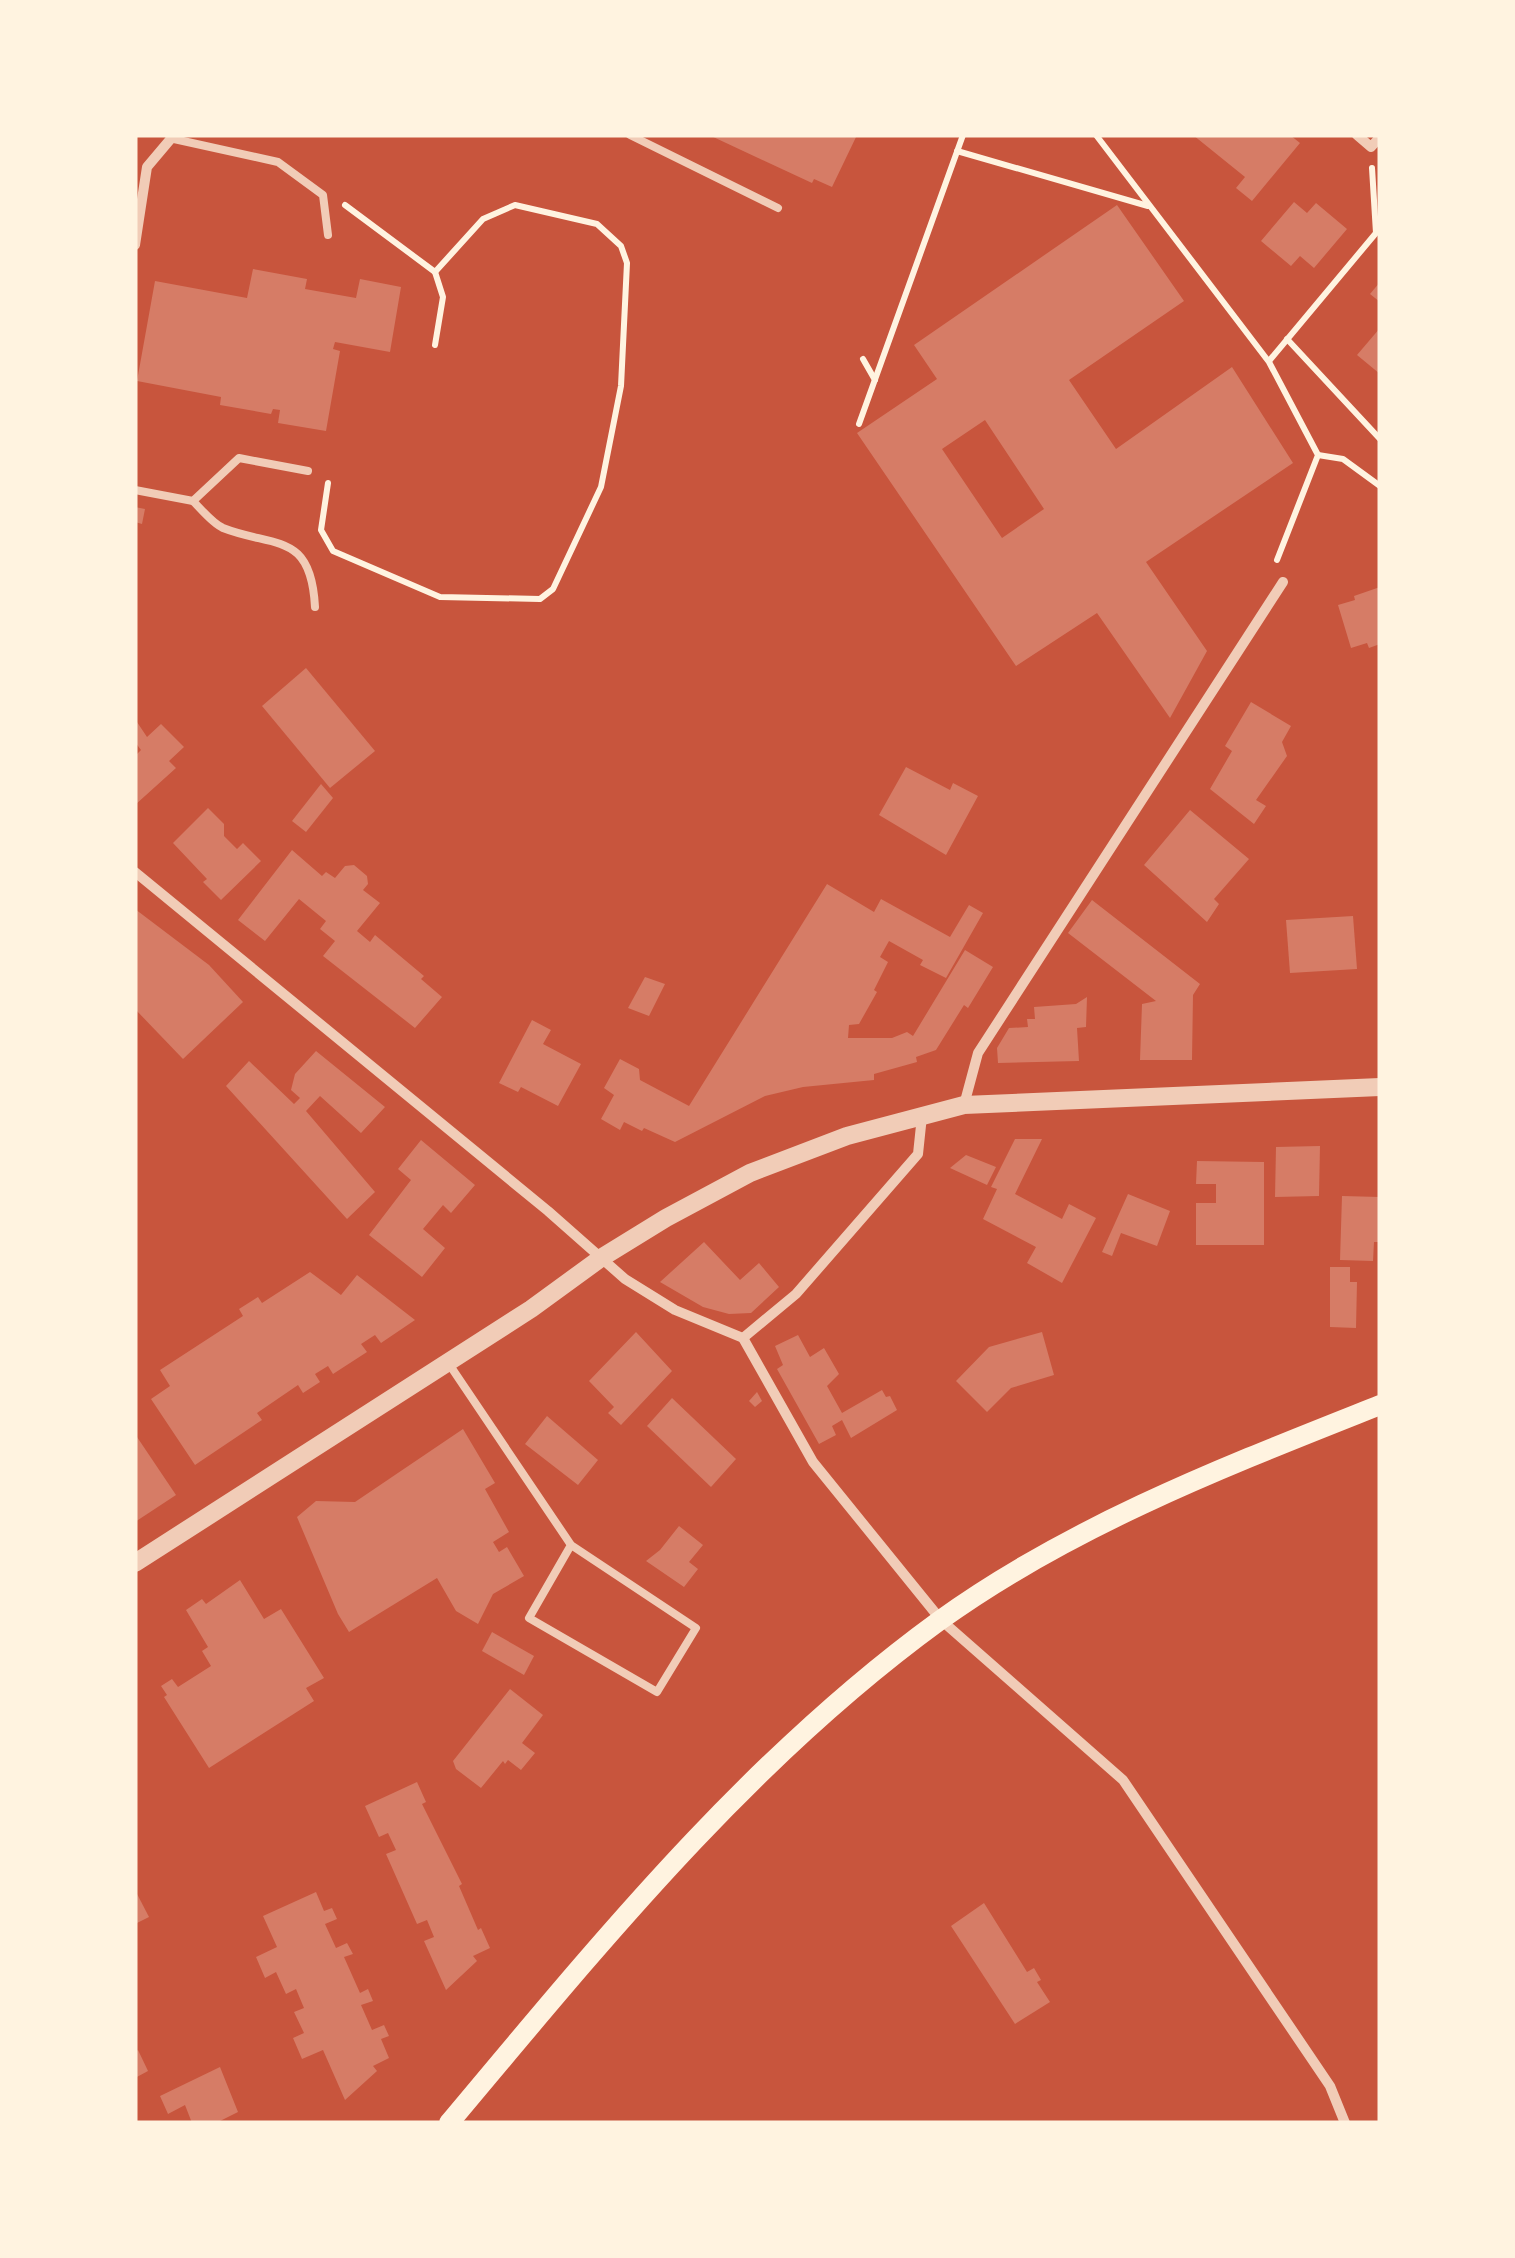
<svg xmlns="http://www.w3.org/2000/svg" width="1515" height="2258" font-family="Literata,serif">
<rect width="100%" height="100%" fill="#c8553d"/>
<!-- building -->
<g fill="#d67c66" fill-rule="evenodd">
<polygon points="709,135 857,135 832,187 814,179 812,183"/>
<polygon points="1193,135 1290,135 1300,143 1252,201 1236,188 1245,177"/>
<polygon points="1294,202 1307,213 1316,203 1347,229 1314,268 1300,256 1291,266 1261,241"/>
<path d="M1117 205 1184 301 1069 380 1116 449 1232 367 1293 463 1146 562 1207 651 1170 718 1097 613 1016 666 857 433 937 379 914 345ZM985 420 1044 509 1002 538 942 449Z"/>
<polygon points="253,269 307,279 305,289 356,298 360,279 401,287 390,352 335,342 333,349 340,351 326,431 278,423 280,410 273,409 271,414 220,405 221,397 137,381 155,281 247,298"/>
<polygon points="1380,282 1380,302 1370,294"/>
<polygon points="1380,328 1380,374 1357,355"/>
<polygon points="135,507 145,509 142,524 135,522"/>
<polygon points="1380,587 1380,644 1369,648 1367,643 1351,648 1338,605 1355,600 1354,596"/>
<polygon points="306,668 375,751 330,788 262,706"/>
<polygon points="1251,702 1291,726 1282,742 1287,756 1256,800 1266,806 1254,824 1210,789 1232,751 1225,746"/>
<polygon points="135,719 147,737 161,724 184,747 169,761 176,768 135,805 135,756 141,750 135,742"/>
<polygon points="906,767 950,790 953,783 978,796 946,855 879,815"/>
<polygon points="321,784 333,798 306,832 292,821"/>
<polygon points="208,808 224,824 224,836 237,849 243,843 261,861 221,900 203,882 207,879 173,843"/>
<polygon points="1190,810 1249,859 1214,899 1219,904 1207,922 1144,865"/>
<polygon points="292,850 322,876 326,872 335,878 345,866 354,865 367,876 368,884 363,890 380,903 357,931 370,942 375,935 424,976 421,979 442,997 415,1028 323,956 335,941 320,929 326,921 299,899 265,941 238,920"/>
<polygon points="827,884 874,912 881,899 950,937 969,905 983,913 946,978 920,965 923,960 889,941 880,957 888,962 874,990 877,992 859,1024 849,1025 848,1038 892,1038 907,1032 913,1036 965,950 993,967 968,1008 964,1005 936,1050 916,1057 917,1062 874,1074 874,1080 803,1087 765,1096 675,1142 644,1128 642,1131 624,1122 620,1130 601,1119 614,1095 604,1088 620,1059 639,1069 640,1080 689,1106"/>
<polygon points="1092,900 1200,984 1193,995 1192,1060 1140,1060 1142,1004 1156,1001 1068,933"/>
<polygon points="135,909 209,965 243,1002 183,1059 135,1009"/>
<polygon points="1353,916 1357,969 1290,973 1286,920"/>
<polygon points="645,977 665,984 649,1016 628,1008"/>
<polygon points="1087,997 1086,1027 1077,1028 1079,1061 998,1063 997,1048 1009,1028 1028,1027 1027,1019 1035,1019 1034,1007 1076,1004"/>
<polygon points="532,1020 551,1030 543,1044 581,1064 558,1106 521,1087 518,1092 499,1083"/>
<polygon points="316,1051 385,1107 361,1133 320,1096 306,1111 375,1192 347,1219 226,1086 249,1061 294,1104 300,1098 291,1090 295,1074"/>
<polygon points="1015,1139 1042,1139 1015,1194 1062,1219 1069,1204 1096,1218 1062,1283 1027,1263 1036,1247 983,1219 997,1189 991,1187"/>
<polygon points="421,1140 475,1185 451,1213 443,1205 423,1229 445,1248 422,1277 369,1235 411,1180 398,1169"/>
<polygon points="1320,1146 1319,1196 1275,1197 1276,1147"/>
<polygon points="966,1155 996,1167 987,1185 950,1168"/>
<polygon points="1197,1161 1264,1162 1264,1245 1196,1245 1196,1203 1216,1203 1216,1184 1196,1184"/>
<polygon points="1128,1194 1170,1211 1157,1246 1121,1233 1112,1256 1102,1252"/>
<polygon points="1342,1196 1380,1197 1380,1242 1374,1242 1373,1261 1340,1260"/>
<polygon points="704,1242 740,1280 759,1263 779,1287 751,1313 729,1314 703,1307 660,1282"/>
<polygon points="1330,1267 1350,1267 1350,1282 1357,1282 1356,1328 1330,1327"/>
<polygon points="310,1272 341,1295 357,1275 415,1320 381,1343 375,1335 361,1344 367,1352 333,1374 328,1366 315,1374 320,1382 303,1393 298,1385 257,1413 262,1420 195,1465 151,1399 170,1386 160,1370 243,1316 239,1309 258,1297 262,1303"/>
<polygon points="636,1332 672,1371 621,1425 608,1413 614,1407 589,1381"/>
<polygon points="1042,1332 1054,1375 1011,1388 987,1412 956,1381 989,1347"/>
<polygon points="798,1335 810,1357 824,1348 839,1374 827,1386 842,1413 882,1390 886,1397 890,1396 897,1410 851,1438 842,1420 832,1426 836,1435 819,1444 777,1369 783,1365 775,1346"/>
<polygon points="757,1392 762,1401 755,1407 749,1401"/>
<polygon points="672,1398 736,1459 711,1487 647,1426"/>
<polygon points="547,1416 598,1460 578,1485 525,1444"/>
<polygon points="463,1429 495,1483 485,1489 509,1532 493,1542 499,1552 507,1547 524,1576 493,1594 478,1624 456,1611 437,1578 349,1632 338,1614 297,1517 316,1501 355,1502"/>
<polygon points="135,1434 176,1495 135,1522"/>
<polygon points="679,1526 703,1545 689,1562 698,1569 684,1587 646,1561 660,1550"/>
<polygon points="240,1580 264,1619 281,1609 324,1678 306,1688 314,1701 209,1768 164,1697 167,1695 161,1686 172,1679 178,1687 211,1666 202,1651 208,1647 186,1610 202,1599 206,1604"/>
<polygon points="492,1632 534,1656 524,1675 482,1651"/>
<polygon points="510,1689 543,1715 522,1743 535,1753 521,1770 508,1760 505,1764 503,1761 481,1788 456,1769 453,1761"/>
<polygon points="417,1782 426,1802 422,1804 462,1884 459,1886 478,1930 481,1928 490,1948 473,1956 477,1961 446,1990 424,1941 434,1937 427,1920 417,1924 386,1854 396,1850 388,1833 379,1837 365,1806"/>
<polygon points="135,1890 149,1917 135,1924"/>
<polygon points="316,1892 324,1911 332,1908 337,1919 325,1924 336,1948 347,1943 353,1954 344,1957 360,1993 368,1989 373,2001 361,2005 372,2030 384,2025 389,2036 381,2039 389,2058 373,2066 377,2071 345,2100 323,2050 302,2059 293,2038 304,2033 294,2012 304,2008 296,1989 286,1994 276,1972 265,1978 256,1957 277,1947 263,1916"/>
<polygon points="984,1903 1027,1972 1034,1968 1041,1980 1037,1982 1050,2002 1015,2024 951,1926"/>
<polygon points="138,2050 148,2071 135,2078 135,2052"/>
<polygon points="220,2067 238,2112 216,2123 192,2123 185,2105 168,2114 160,2096"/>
</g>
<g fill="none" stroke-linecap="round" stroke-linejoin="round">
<!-- path -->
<g stroke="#fff3e0" stroke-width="6">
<polyline points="1096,135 1269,362 1318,455 1277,560"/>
<polyline points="957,151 1148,206"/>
<polyline points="435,272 443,297 435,345"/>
<polyline points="1287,339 1380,439"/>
<polyline points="863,359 875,380"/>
<polyline points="1269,361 1376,233 1372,168"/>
<polyline points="859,424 963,135"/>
<polyline points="1318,455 1343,459 1380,486"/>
<polyline points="328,483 321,530 333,551 440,597 540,599 553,589 601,487 621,386 627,263 621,246 597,224 515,205 483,219 435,272 345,205"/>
</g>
<!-- service -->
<g stroke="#f1ccb7" stroke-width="8">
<polyline points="630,135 778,208"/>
<polyline points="174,139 278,162 323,195 328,235"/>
<polyline points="135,490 193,501 239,458 308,471"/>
<path d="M193 501C202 510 212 523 223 528 274 548 311 531 315 607"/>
<polyline points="449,1364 571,1545 696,1628 657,1692 529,1618 571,1545"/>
</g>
<!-- minor -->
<g stroke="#f1ccb7" stroke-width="10">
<polyline points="1357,135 1371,147 1380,137"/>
<polyline points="135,245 147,167 174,135"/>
<polyline points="135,872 548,1211 625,1279 675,1310 743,1338 813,1462 941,1620 1123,1780 1330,2086 1345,2123"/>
<polyline points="964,1105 978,1053 1283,582"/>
<polyline points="743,1338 796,1294 918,1154 922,1116"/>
</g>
<!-- tertiary -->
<polyline stroke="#f1ccb7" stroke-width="18" points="135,1563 531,1309 601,1258 666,1218 750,1173 847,1136 964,1105 1380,1087"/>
<!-- secondary -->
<path stroke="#fff3e0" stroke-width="20" d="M449 2123C600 1943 748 1760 939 1621 1072 1525 1229 1465 1380 1405"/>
</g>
<!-- border -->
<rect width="1515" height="2258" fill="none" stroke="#fff3e0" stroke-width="275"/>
</svg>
